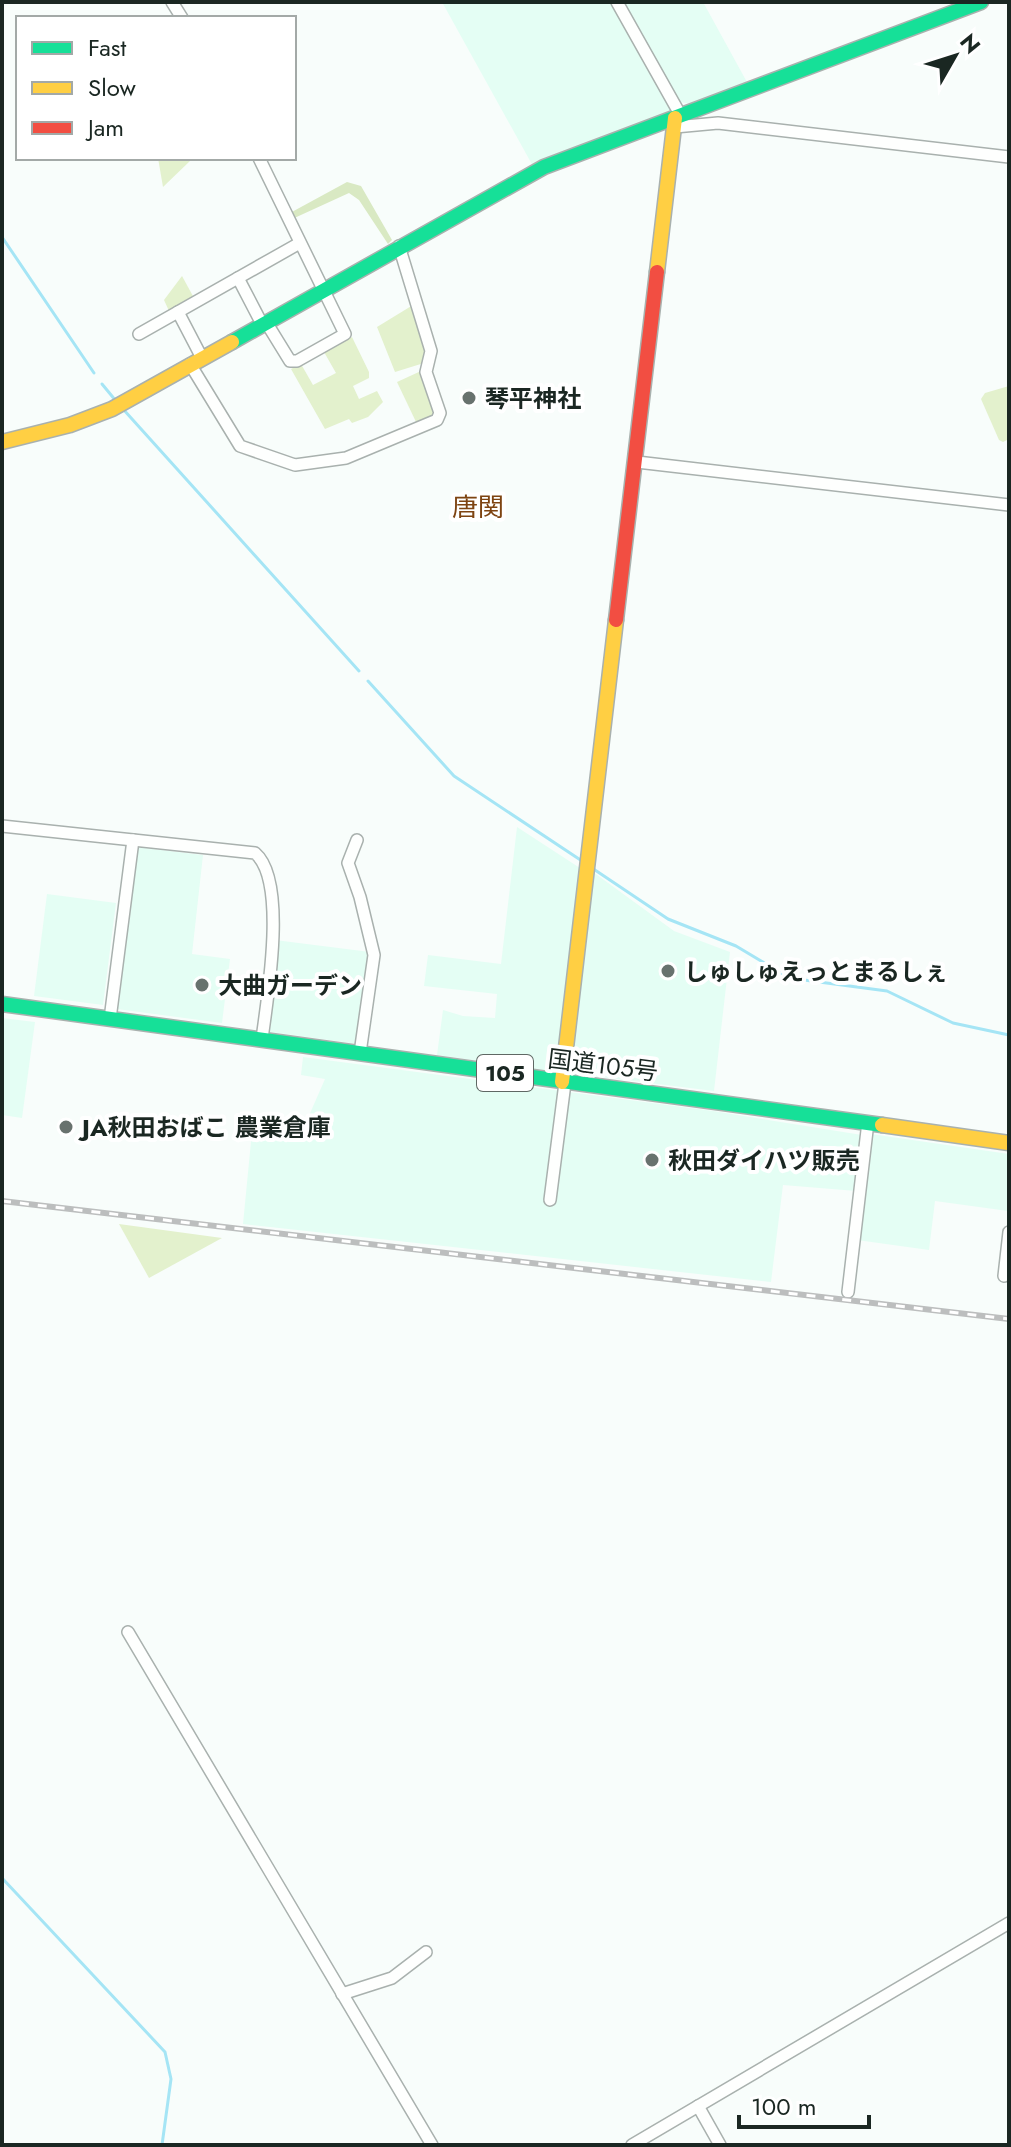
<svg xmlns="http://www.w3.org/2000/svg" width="1011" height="2147" font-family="Jost,'Noto Sans JP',sans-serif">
<rect width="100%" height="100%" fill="#f8fdfb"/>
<!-- built -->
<g fill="#e4fef4">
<polygon points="442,2 612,2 672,107 671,112 534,168"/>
<polygon points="622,2 703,2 748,84 692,104 680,102"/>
<polygon points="517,827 583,870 562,1073 437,1055 443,1010 463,1016 495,1018 497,994 424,986 428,955 501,964"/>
<polygon points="136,847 203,855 192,954 230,959 222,1023 117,1009"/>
<polygon points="593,872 674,931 730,952 714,1091 569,1073"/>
<polygon points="47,894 116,903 103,1005 34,996"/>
<polygon points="275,940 370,952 358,1044 263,1031"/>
<polygon points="2,1018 35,1022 22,1118 2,1115"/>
<polygon points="303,1057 713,1111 862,1135 856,1191 783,1185 771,1282 243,1224 253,1121 304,1127 325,1079 301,1075"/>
<polygon points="871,1134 1009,1154 1008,1211 935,1201 929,1250 857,1240"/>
</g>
<!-- green -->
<g fill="#e3f1cd">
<polygon points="158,158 188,158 190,161 163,187"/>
<polygon points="182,276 194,298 169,311 164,300"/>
<polygon points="413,305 426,350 424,363 395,372 377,327"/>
<polygon points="352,337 369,372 369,378 353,386 359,399 377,391 383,402 368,417 352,423 349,419 325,429 291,369 301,364 313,385 336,373 324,352"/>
<polygon points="421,371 435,409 430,419 417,424 397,382"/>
<polygon points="1009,386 1009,439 1003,442 999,440 981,399 985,393"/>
<polygon points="119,1224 222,1238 149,1278"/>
</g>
<!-- forest -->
<polygon fill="#d9e9c3" points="347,182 361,186 392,240 388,244 359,200 349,193 290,220 290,213"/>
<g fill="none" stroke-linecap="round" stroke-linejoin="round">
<!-- stream -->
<g stroke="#a5e5f5" stroke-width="3">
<polyline points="2,237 94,373"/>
<polyline points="102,384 116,401"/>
<polyline points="123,409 359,671"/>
<polyline points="368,681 454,776 582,861"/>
<polyline points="592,868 668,919 736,946 781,973 804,980 887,991 953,1023 1009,1035"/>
<polyline points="2,1878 165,2052 171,2079 162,2145"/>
</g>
<defs>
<g id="street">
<polyline points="172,2 182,18"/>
<polyline points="617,2 681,116"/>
<polyline points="675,127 718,123 1009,157"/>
<polyline points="259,158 345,334 297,361 290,361 266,322"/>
<polyline points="238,278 262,324"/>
<polyline points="178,312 202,358"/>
<polyline points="139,334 298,244"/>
<polyline points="190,364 240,446 295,465 346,458 437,420 440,413 426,372 431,351 399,246"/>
<polyline points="637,462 1009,505"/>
<path d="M2 826 255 853C288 881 267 999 262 1039"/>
<polyline points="357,840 348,863 360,897 374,955 360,1053"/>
<polyline points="110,1019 133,840"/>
<polyline points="550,1200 565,1083"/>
<polyline points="1004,1276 1009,1232"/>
<polyline points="848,1292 868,1122"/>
<polyline points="128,1632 432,2145"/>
<polyline points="342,1994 392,1978 426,1952"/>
<polyline points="698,2106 720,2145"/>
<polyline points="632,2145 1009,1923"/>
</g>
<g id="fast">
<polyline points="232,342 544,167 981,2"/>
<polyline points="2,1004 882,1125"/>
</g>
<g id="slow">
<polyline points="657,272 675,118"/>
<polyline points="2,442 70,425 112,409 232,342"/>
<polyline points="562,1082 616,620"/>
<polyline points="882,1125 1009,1143"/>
</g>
<polyline id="jam" points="616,620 657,272"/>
</defs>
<!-- street casing -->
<use href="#street" stroke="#a9b1ae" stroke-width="14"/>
<!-- fast casing -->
<use href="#fast" stroke="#a9b1ae" stroke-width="17"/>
<!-- slow casing -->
<use href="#slow" stroke="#a9b1ae" stroke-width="17"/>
<!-- jam casing -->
<use href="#jam" stroke="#a9b1ae" stroke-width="17"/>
<!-- street -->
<use href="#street" stroke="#fefffe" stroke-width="11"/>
<!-- fast -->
<use href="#fast" stroke="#16e098" stroke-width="14"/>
<!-- slow -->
<use href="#slow" stroke="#ffcf43" stroke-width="14"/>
<!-- jam -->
<use href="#jam" stroke="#f24e42" stroke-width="14"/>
<defs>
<polyline id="rail" points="2,1201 1009,1319"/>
</defs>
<!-- rail casing -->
<use href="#rail" stroke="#bcbebe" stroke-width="6"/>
<!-- rail -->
<use href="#rail" stroke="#fff" stroke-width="3" stroke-dasharray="9" stroke-linecap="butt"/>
</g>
<!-- markers -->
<g fill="#68726e" stroke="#fff" stroke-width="3">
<circle cx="469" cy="398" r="8"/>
<circle cx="668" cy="971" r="8"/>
<circle cx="202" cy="985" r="8"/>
<circle cx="66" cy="1127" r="8"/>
<circle cx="652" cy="1160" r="8"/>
</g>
<g text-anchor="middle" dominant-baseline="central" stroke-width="8" stroke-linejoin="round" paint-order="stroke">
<!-- shield labels -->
<rect fill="#fff" stroke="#5f6864" stroke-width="2" x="477" y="1055" width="56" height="36" rx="6"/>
<g font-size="22" font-weight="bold" fill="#1a2722">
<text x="505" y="1073">105</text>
</g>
<!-- poi labels -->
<g font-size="24" font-weight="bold" fill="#1a2722" stroke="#fff" text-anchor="start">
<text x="485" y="398">琴平神社</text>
<text x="684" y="971">しゅしゅえっとまるしぇ</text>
<text x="218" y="985">大曲ガーデン</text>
<text x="82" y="1127">JA秋田おばこ 農業倉庫</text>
<text x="668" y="1160">秋田ダイハツ販売</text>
</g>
<!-- street labels -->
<g font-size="24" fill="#1a2722" stroke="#fff">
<text transform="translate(603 1065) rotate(7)">国道105号</text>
</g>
<!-- neighbourhood labels -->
<g font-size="26" fill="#7e4412" stroke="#fff">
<text x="478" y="507">唐関</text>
</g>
</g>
<!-- border -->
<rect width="1011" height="2147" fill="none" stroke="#1a2722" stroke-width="8"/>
<!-- legend -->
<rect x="16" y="16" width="280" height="144" fill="#ffffff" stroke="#a3a9a7" stroke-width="2"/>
<rect x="32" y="42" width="40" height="12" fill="#16e098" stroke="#a3a9a7" stroke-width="2"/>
<text x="88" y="56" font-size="24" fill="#1a2722">Fast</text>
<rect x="32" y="82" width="40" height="12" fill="#ffcf43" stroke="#a3a9a7" stroke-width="2"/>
<text x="88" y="96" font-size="24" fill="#1a2722">Slow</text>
<rect x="32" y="122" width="40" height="12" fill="#f24e42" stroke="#a3a9a7" stroke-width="2"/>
<text x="88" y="136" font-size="24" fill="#1a2722">Jam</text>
<!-- north arrow -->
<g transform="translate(955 56) rotate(51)" stroke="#ffffff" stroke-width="6" paint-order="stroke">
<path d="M0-6L14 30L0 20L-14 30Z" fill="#1a2722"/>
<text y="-12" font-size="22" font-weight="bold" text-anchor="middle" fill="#1a2722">N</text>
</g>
<!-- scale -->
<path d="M739 2115v12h130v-12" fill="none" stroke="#1a2722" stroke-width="4"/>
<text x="751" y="2115" font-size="24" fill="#1a2722" stroke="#ffffff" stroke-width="6" paint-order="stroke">100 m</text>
</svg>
